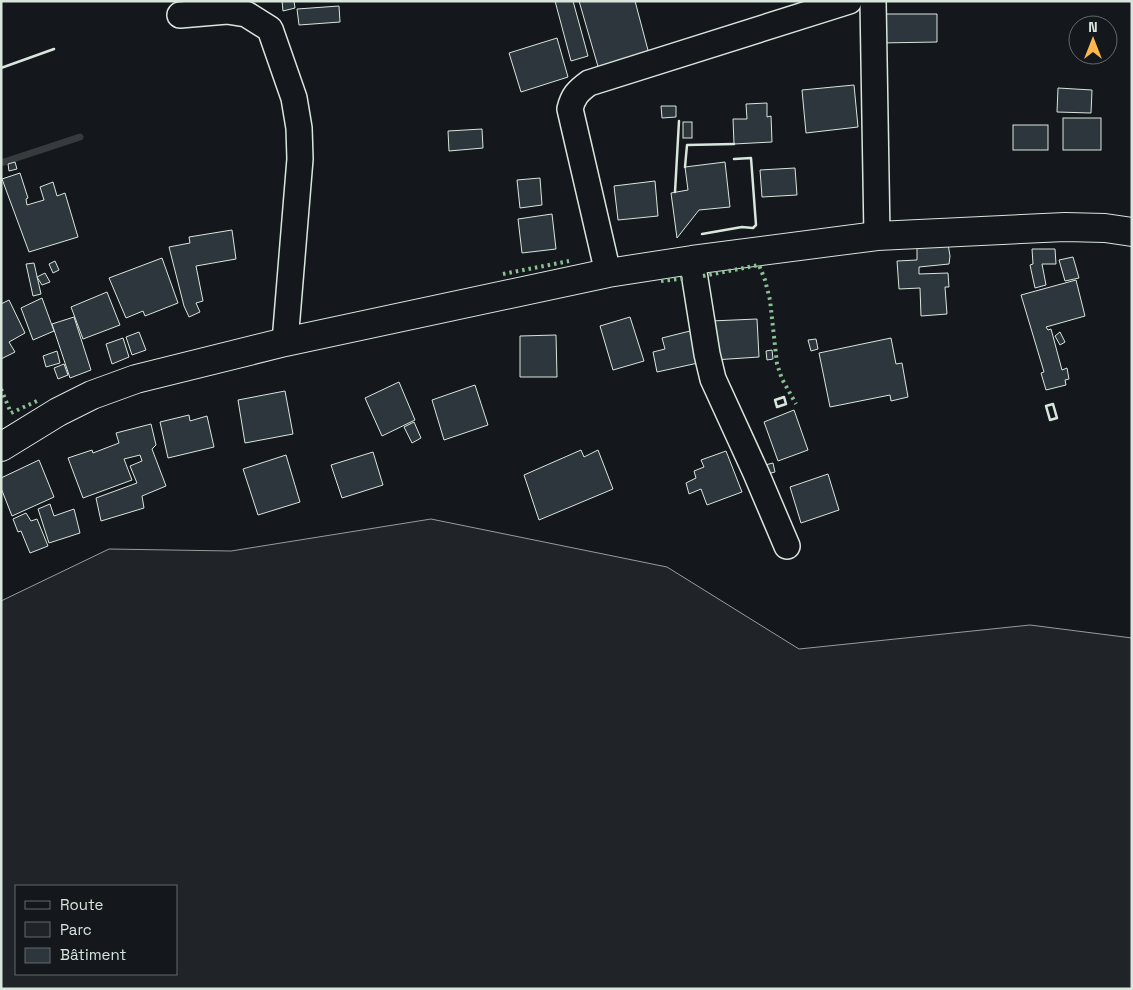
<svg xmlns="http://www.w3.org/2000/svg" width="1133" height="990" font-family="'Space Grotesk',sans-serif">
<rect width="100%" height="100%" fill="#14181c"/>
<!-- green -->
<path fill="#202428" stroke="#939e99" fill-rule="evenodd" d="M431 519 667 567 799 649 1030 625 1132 638V989H1V601L109 549 231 551ZM16 886H176V974H16Z"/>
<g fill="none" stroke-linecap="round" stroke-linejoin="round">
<!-- stream -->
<polyline stroke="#363b3e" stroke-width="7" points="1,163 80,137"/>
</g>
<!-- building -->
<g fill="#2c363c" stroke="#d8e6dc">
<polygon points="282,1 294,1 295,8 283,11"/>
<polygon points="555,1 573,1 588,56 571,61"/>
<polygon points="579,1 635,1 649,54 599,70"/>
<polygon points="339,6 340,22 299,25 297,9"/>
<polygon points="878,14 937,14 937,42 879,43"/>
<polygon points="557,38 568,77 521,92 509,53"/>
<polygon points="854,85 858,127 806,133 802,90"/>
<polygon points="1058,88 1092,90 1091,113 1057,112"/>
<polygon points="767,103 767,117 771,116 772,142 734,144 733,119 747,119 746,104"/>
<polygon points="661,106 676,106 676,117 662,118"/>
<rect x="1063" y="118" width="38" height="32"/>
<rect x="683" y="122" width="9" height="16"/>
<rect x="1013" y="125" width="35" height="25"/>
<polygon points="482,129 483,148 449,151 448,131"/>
<polygon points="15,162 17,169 9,171 8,164"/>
<polygon points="725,162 730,207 699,210 677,238 671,193 688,190 685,167"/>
<polygon points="795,168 797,195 762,197 760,170"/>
<polygon points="20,173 28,198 26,199 27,205 44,200 40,187 53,182 57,196 65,193 78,237 29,252 2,179"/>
<polygon points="540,178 542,205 520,208 517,180"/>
<polygon points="655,181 658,216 618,220 614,186"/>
<polygon points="552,214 556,249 522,253 518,219"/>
<polygon points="232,230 236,259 196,266 203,301 196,303 200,312 189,317 184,306 169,247 190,243 189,237"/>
<polygon points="948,244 950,256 949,264 919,267 919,274 948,273 949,287 945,287 947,314 921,316 920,288 899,289 897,261 917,260 917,247"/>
<polygon points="1032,249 1055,249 1056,264 1042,264 1046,285 1035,288 1030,265 1033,264"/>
<polygon points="1073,257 1079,278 1065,281 1059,260"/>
<polygon points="162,258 178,303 145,316 143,311 126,318 109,278"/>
<polygon points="55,261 59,270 53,273 49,264"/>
<polygon points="34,263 41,294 33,296 26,264"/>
<polygon points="45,273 50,282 42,285 37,277"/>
<polygon points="1076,280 1085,316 1046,327 1048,330 1051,329 1062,370 1067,368 1069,379 1065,380 1066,385 1046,390 1041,373 1044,372 1021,295"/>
<polygon points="107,292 120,325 83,339 71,307"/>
<polygon points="42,298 54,331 33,340 21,308"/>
<polygon points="9,300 25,333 9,342 15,352 1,359 1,304"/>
<polygon points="74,317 91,370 70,378 52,324"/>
<polygon points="630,317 644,361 613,370 600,326"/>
<polygon points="757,319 759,357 714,360 711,321"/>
<polygon points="690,331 698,363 657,372 653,352 665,349 662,338"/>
<polygon points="139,332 146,350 132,355 126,337"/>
<polygon points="1060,332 1065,342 1060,345 1055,336"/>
<polygon points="556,335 557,377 520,377 520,336"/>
<polygon points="123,338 129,357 112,364 106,344"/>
<polygon points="891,338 896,364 902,363 908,397 891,401 890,395 830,407 819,353"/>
<polygon points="816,339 818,349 811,351 808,340"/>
<polygon points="772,350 773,359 767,360 766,351"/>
<polygon points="57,351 60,363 46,367 43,356"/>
<polygon points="64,364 68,375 58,379 54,368"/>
<polygon points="399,382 415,420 382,436 365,398"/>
<polygon points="475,385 488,425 444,440 432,400"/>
<polygon points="285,391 293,434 245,443 238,400"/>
<polygon points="794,410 808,450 778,461 764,422"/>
<polygon points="189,415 190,421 207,416 214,447 168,458 160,422"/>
<polygon points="414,422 421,438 412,443 404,427"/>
<polygon points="151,424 156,445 152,449 166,486 142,496 144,508 101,521 96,498 137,483 130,466 142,461 140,455 124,459 132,480 83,498 68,458 92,450 93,453 119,443 116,433"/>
<polygon points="581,450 584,457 598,450 613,489 539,520 524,475"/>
<polygon points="726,451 742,492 707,505 701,489 689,494 686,483 696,478 694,471 704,467 701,460"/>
<polygon points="373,452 383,485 342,498 331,465"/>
<polygon points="286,455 300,502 258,515 243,469"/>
<polygon points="39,460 54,497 12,516 1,488 1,478"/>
<polygon points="773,463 775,472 767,474 765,465"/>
<polygon points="828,474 839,510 801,523 790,487"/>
<polygon points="50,504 54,516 74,509 80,533 49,543 38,509"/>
<polygon points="26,513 31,521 37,519 48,546 30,553 21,531 18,532 13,519"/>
</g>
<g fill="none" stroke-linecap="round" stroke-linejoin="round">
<defs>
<g id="minor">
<polyline points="873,1 877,236"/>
<polyline points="180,15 227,11 246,14 270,29 294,98 299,128 300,159 285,342"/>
<polyline points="692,260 707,354 713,379 756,473 787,546"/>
<path d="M608 273 570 109C573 96 578 91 589 83L849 1"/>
</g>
<polyline id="major" points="1,447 58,412 92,395 136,379 285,342 608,273 692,260 877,236 1065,227 1105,228 1132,232"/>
</defs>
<!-- minor casing -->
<use href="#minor" stroke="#d8e6dc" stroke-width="28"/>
<!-- major casing -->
<use href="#major" stroke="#d8e6dc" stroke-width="30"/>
<!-- minor -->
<use href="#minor" stroke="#14181c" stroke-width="25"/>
<!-- major -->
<use href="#major" stroke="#14181c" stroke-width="28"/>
<!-- hedge -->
<g stroke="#8ac095" stroke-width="4" stroke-dasharray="2.5 4" stroke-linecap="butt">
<polyline points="503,274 569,261"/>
<polyline points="703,276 759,265 765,280 770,300 777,364 782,379 796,404"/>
<polyline points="661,281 686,278"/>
<polyline points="1,389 11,413 37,401"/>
</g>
<!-- wall -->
<g stroke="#d8e6dc" stroke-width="2.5">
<polyline points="1,68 54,49"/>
<polyline points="685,167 687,145 734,144"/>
<polyline points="675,192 679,121"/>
<polyline points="702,234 742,227 753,228 756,225 751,158 734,159"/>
<polygon points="784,397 786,404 777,407 775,400"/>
<polygon points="1053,404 1057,418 1050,420 1046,406"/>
</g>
</g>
<!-- border -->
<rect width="1133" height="990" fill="none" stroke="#d8e6dc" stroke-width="5"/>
<!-- legend -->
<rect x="15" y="885" width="162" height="90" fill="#14181c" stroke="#626a69"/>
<rect x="25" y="901" width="25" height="8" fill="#14181c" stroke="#626a69"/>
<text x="60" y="910" font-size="15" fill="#d8e6dc">Route</text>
<rect x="25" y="922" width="25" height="15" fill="#202428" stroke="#626a69"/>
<text x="60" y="935" font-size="15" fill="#d8e6dc">Parc</text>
<rect x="25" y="948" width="25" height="15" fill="#2c363c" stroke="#626a69"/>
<text x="60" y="960" font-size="15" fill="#d8e6dc">Bâtiment</text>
<!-- north arrow -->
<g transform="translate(1093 40)"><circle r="24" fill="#14181c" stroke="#626a69"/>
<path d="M0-4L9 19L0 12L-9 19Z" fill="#ffb74d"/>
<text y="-8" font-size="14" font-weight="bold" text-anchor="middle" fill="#d8e6dc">N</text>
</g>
</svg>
